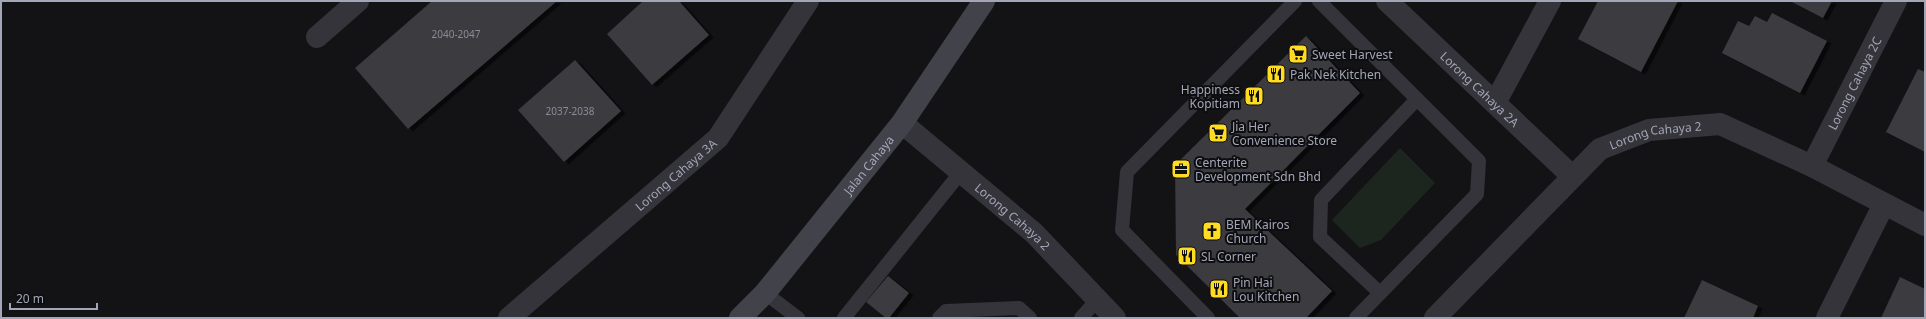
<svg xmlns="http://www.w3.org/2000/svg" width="1926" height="319" font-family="'Noto Sans',sans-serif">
<defs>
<filter id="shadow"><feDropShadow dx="4.5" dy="2.5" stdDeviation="0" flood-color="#0009"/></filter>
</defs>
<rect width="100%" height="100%" fill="#131315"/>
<!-- green -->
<polygon fill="#1d251f" points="1400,148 1435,183 1381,240 1360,248 1332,220"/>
<!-- building -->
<g fill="#3a3a40" filter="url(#shadow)">
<polygon points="432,1 557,1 408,129 355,68"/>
<polygon points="643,1 679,1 709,35 652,85 607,34"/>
<polygon points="1598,1 1678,1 1641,72 1578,39"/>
<polygon points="1790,1 1832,1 1823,18"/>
<polygon points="1772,13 1827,41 1800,93 1722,53 1738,21 1749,26 1755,16 1767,22"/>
<polygon points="1306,36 1360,93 1245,209 1332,291 1306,318 1240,318 1176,255 1175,165"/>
<polygon points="575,60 621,111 564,162 518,110"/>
<polygon points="1918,69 1925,72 1925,152 1886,132"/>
<polygon points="888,276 909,293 889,318 886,318 866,302"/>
<polygon points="1900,277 1925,289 1925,318 1881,318"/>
<polygon points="1702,280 1758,306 1753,318 1684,318"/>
</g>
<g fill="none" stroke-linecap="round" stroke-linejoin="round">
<!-- lane -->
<g stroke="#34343a" stroke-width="14">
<polyline points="1319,1 1479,161 1477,194 1356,318"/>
<polyline points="765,293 798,318"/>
<polyline points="1380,293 1320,237 1321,200 1417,99"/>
<polyline points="844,318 961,172"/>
<polyline points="939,318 946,311 1019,308 1030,318"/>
<polyline points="1081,318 1097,300"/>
<polyline points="1208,318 1122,230 1127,172 1295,1"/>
</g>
<!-- street -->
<g stroke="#34343a" stroke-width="22">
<path id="s1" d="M1387 1 1572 176"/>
<polyline points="317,37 358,1"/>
<polyline points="1495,103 1550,1"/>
<path id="s2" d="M902 123 1034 233 1115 318"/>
<path id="s3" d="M1812 166 1896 1"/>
<path id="s4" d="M509 318 718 138 808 1"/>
<path id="s5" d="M1435 318 1600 149 1649 130 1720 124 1812 166 1925 225"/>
<polyline points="1827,318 1884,204"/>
</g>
<!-- secondary -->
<path stroke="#41424a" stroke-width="22" id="s6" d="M740 318 765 293 902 123 984 1"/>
</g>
<!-- icons -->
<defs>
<symbol id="supermarket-square" viewBox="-11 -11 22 22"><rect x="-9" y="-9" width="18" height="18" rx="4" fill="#ffdc21" stroke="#0e0e10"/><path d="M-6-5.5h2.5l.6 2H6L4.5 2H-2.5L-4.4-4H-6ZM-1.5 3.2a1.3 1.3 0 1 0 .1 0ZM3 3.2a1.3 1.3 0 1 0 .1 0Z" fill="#111"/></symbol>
<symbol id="restaurant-square" viewBox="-11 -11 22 22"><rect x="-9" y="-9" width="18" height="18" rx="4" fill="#ffdc21" stroke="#0e0e10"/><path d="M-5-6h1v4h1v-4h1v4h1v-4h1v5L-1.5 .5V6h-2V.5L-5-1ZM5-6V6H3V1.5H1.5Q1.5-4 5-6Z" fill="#111"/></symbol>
<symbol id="office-square" viewBox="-11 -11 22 22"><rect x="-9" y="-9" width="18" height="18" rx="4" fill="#ffdc21" stroke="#0e0e10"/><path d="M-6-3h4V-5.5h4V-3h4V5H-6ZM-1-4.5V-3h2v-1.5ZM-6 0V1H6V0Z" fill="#111"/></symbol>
<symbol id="church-square" viewBox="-11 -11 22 22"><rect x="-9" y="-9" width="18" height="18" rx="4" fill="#ffdc21" stroke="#0e0e10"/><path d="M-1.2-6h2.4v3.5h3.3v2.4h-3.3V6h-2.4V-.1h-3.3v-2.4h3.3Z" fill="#111"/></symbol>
</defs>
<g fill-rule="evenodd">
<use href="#supermarket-square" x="1287" y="43" width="22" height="22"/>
<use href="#restaurant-square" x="1265" y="63" width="22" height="22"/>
<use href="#restaurant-square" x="1243" y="85" width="22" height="22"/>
<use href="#supermarket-square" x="1207" y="122" width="22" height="22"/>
<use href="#office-square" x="1170" y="158" width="22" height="22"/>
<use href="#church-square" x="1201" y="220" width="22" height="22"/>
<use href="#restaurant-square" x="1176" y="245" width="22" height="22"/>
<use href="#restaurant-square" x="1208" y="278" width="22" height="22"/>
</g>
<g text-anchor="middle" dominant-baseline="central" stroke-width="4" stroke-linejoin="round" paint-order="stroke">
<!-- number labels -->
<g font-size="10" fill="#898b99">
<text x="456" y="34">2040-2047</text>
<text x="570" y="111">2037-2038</text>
</g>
<!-- poi labels -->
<g font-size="12" fill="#a3a6b7" stroke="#0e0e10" text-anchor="start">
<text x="1312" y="54">Sweet Harvest</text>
<text x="1290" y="74">Pak Nek Kitchen</text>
<text x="1240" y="89" text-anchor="end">Happiness<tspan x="1240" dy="14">Kopitiam</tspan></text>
<text x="1232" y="126">Jia Her<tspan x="1232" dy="14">Convenience Store</tspan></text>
<text x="1195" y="162">Centerite<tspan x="1195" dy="14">Development Sdn Bhd</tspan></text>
<text x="1226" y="224">BEM Kairos<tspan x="1226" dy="14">Church</tspan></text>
<text x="1201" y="256">SL Corner</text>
<text x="1233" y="282">Pin Hai<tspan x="1233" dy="14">Lou Kitchen</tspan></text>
</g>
<!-- street labels -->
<g font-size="12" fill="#a3a6b7" stroke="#0e0e10">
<text stroke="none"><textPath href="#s3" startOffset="93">Lorong Cahaya 2C</textPath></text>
<text stroke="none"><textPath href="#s1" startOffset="128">Lorong Cahaya 2A</textPath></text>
<text stroke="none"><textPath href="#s5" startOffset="294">Lorong Cahaya 2</textPath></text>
<text stroke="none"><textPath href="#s6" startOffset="200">Jalan Cahaya</textPath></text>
<text stroke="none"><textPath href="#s4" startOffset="220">Lorong Cahaya 3A</textPath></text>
<text stroke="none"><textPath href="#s2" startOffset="145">Lorong Cahaya 2</textPath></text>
</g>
</g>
<!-- border -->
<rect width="1926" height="319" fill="none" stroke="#a3a6b7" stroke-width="4"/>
<!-- scale -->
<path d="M10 303v6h87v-6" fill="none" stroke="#a3a6b7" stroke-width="2"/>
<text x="16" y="303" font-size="12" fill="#a3a6b7" stroke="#0e0e10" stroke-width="3" paint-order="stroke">20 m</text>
</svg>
